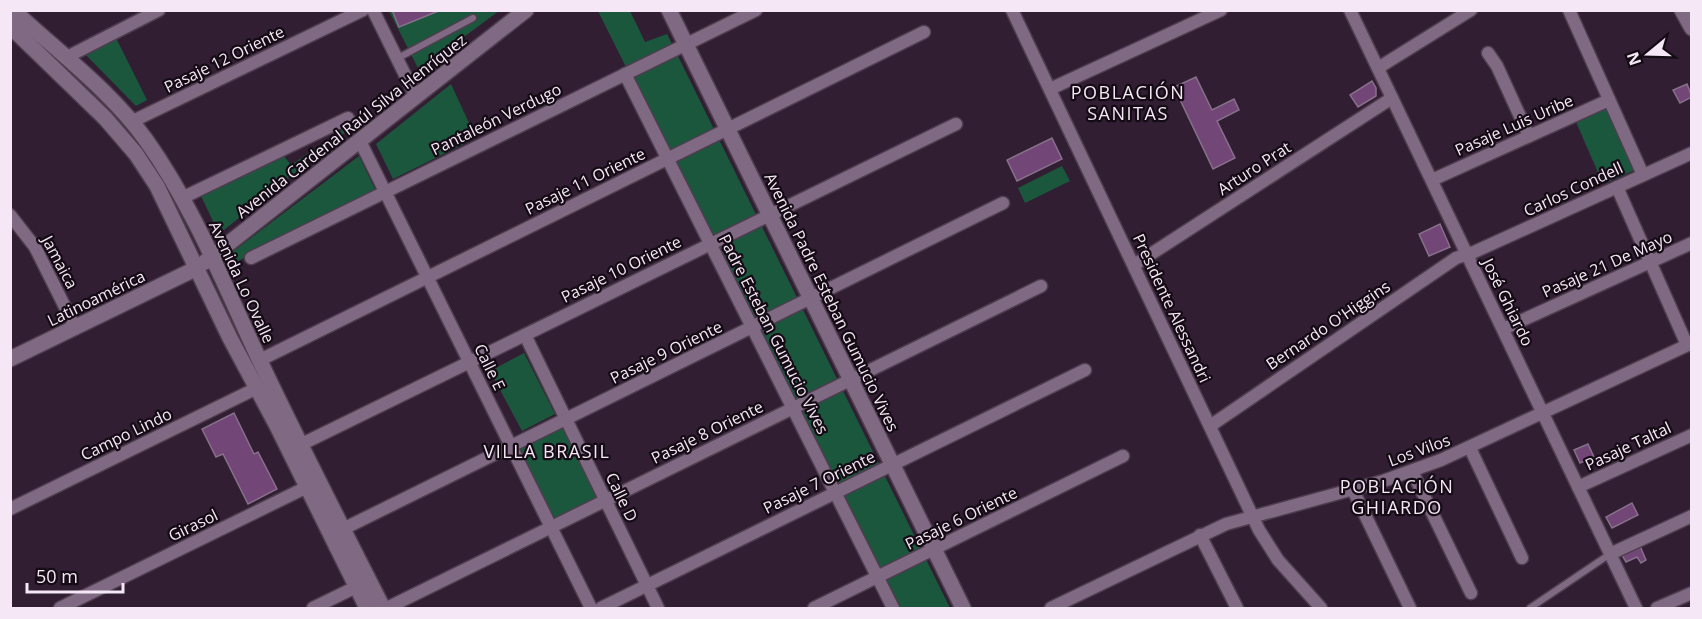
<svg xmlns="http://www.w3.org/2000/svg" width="1702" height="619" font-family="'Open Sans',sans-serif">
<rect width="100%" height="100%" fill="#311e33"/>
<!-- green -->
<g fill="#1b573d">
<polygon points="389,11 499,11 419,70"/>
<polygon points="598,11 630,11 645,42 667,34 950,608 896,608"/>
<polygon points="116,38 147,100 136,106 84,53"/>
<polygon points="451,84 476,138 393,179 376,144"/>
<polygon points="1608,108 1635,170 1603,184 1576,122"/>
<polygon points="349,125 351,128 219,234 201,196 283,155 291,165"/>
<polygon points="359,156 375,189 374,193 238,261 231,253"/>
<polygon points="1062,166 1070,181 1025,203 1018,188"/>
<polygon points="524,353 555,414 522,431 490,371"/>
<polygon points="560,427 565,429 596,494 596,499 556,520 550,519 517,454 519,447"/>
</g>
<!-- building -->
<g fill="#724677" stroke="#877089" stroke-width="1.5">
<polygon points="392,10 441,10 399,27"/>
<polygon points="1196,77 1212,110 1234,99 1239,110 1217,121 1235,158 1213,169 1174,87"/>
<polygon points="1372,81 1376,88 1376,96 1358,107 1350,95"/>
<polygon points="1687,84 1692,97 1680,103 1673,90"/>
<polygon points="1052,138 1062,159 1017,181 1007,160"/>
<polygon points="1440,224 1450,247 1429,256 1419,234"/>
<polygon points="234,413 254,454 258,452 277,489 248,504 223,454 216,457 202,429"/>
<polygon points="1588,444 1594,457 1580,463 1574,450"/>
<polygon points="1632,503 1638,515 1612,528 1606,517"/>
<polygon points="1640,546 1646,560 1641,563 1637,557 1626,562 1622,555"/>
</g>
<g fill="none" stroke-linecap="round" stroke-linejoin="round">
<defs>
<g id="service">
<polyline points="398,58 473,18"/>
<polyline points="1530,608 1610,554"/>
</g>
<g id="minor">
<polyline points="373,10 416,97"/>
<polyline points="1012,10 1259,530 1278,560 1321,608"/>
<polyline points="1350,10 1636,608"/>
<polyline points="1569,10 1643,175"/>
<polyline points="1488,53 1497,66 1529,136"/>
<polyline points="65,58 159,10"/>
<polyline points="1378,68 1471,10"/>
<polyline points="625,74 893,608"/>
<polyline points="1050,89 1221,10"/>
<polyline points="131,122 363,10"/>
<polyline points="360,141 591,608"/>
<polyline points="1432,180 1609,100"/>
<polyline points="1617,187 1687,345"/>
<polyline points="182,198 348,118"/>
<polyline points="10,215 35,247 75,327"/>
<polyline points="251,258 756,10"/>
<polyline points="1134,265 1392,98"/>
<polyline points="1503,329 1692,243"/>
<polyline points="525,335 658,608"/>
<polyline points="260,360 924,32"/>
<polyline points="1210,426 1456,258 1474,252 1692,153"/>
<polyline points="302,444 956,124"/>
<polyline points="1470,448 1522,558"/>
<polyline points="1412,471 1471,593"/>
<polyline points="1578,487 1692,435"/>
<polyline points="1353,490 1410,608"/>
<polyline points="10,509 257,388"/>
<polyline points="343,529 1003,203"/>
<polyline points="1200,535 1237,608"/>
<polyline points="1610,554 1692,516"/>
<polyline points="60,608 307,487"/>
<polyline points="313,608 356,587"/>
<polyline points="387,608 1041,286"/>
<polyline points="601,608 1085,370"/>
<polyline points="814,608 1123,456"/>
<polyline points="1051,608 1226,524 1383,481 1441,460 1692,343"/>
<polyline points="1657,608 1692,593"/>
</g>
<g id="tertiary">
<polyline points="669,10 963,608"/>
<polyline points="10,359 197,268"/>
</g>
<g id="secondary">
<path d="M13 10C58 52 110 90 146 140 193 206 224 284 258 357 298 442 341 525 383 608"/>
<polyline points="1682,10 1692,28"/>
<polyline points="10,26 105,118 136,154 157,186 230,338 277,426 367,608"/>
<polyline points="205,262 526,10"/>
</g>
</defs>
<!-- service casing -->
<use href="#service" stroke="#4e3d4f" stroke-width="9"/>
<!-- minor casing -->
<use href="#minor" stroke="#4e3d4f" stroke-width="15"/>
<!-- tertiary casing -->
<use href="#tertiary" stroke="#4e3d4f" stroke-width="18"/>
<!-- secondary casing -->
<use href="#secondary" stroke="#4e3d4f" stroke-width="18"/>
<!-- service -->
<use href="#service" stroke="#806982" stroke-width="6"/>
<!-- minor -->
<use href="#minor" stroke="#806982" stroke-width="12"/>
<!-- tertiary -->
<use href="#tertiary" stroke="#806982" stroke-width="15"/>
<!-- secondary -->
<use href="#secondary" stroke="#806982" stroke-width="15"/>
</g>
<g text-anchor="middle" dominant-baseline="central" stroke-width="4.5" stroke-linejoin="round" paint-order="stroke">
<!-- street labels -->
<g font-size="16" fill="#f5e7f5" stroke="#140b15">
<text transform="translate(224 59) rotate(-26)">Pasaje 12 Oriente</text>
<text transform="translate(496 119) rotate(-26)">Pantaleón Verdugo</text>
<text transform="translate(1514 125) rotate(-24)">Pasaje Luis Uribe</text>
<text transform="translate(351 126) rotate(-38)">Avenida Cardenal Raúl Silva Henríquez</text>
<text transform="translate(1254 168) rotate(-33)">Arturo Prat</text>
<text transform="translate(585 181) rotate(-26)">Pasaje 11 Oriente</text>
<text transform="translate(1573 189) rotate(-25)">Carlos Condell</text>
<text transform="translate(60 262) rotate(62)">Jamaica</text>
<text transform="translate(1607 264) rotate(-24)">Pasaje 21 De Mayo</text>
<text transform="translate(621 269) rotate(-26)">Pasaje 10 Oriente</text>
<text transform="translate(242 282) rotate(65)">Avenida Lo Ovalle</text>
<text transform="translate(96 298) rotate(-26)">Latinoamérica</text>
<text transform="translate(832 302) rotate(64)">Avenida Padre Esteban Gumucio Vives</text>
<text transform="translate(1508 302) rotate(64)">José Ghiardo</text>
<text transform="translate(1172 308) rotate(65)">Presidente Alessandri</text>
<text transform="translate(1328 325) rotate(-34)">Bernardo O'Higgins</text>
<text transform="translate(774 334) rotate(63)">Padre Esteban Gumucio Vives</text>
<text transform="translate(666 352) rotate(-26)">Pasaje 9 Oriente</text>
<text transform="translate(490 367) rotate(64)">Calle E</text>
<text transform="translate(707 432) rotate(-26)">Pasaje 8 Oriente</text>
<text transform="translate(126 434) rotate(-26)">Campo Lindo</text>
<text transform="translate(1628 446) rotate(-25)">Pasaje Taltal</text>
<text transform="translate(1419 450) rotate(-20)">Los Vilos</text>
<text transform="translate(819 482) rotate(-26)">Pasaje 7 Oriente</text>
<text transform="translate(622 497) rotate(64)">Calle D</text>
<text transform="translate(961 518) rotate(-26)">Pasaje 6 Oriente</text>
<text transform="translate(193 525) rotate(-26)">Girasol</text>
</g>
<!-- neighbourhood labels -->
<g font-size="18" letter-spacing="1.5" fill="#f5e7f5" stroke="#140b15">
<text x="1128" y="92">POBLACIÓN<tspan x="1128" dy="21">SANITAS</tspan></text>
<text x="547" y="451">VILLA BRASIL</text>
<text x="1397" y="486">POBLACIÓN<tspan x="1397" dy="21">GHIARDO</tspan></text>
</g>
</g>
<!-- border -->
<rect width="1702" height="619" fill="none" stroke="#f5e7f5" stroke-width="24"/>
<!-- north arrow -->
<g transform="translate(1648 54) rotate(251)" stroke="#140b15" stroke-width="4.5" paint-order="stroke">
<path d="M0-4.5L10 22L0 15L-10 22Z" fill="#f5e7f5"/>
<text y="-9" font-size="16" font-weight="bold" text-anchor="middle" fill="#f5e7f5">N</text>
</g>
<!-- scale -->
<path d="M27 583v9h96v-9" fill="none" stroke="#f5e7f5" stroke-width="3"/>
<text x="36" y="583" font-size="18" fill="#f5e7f5" stroke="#140b15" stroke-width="4.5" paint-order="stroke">50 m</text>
</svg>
